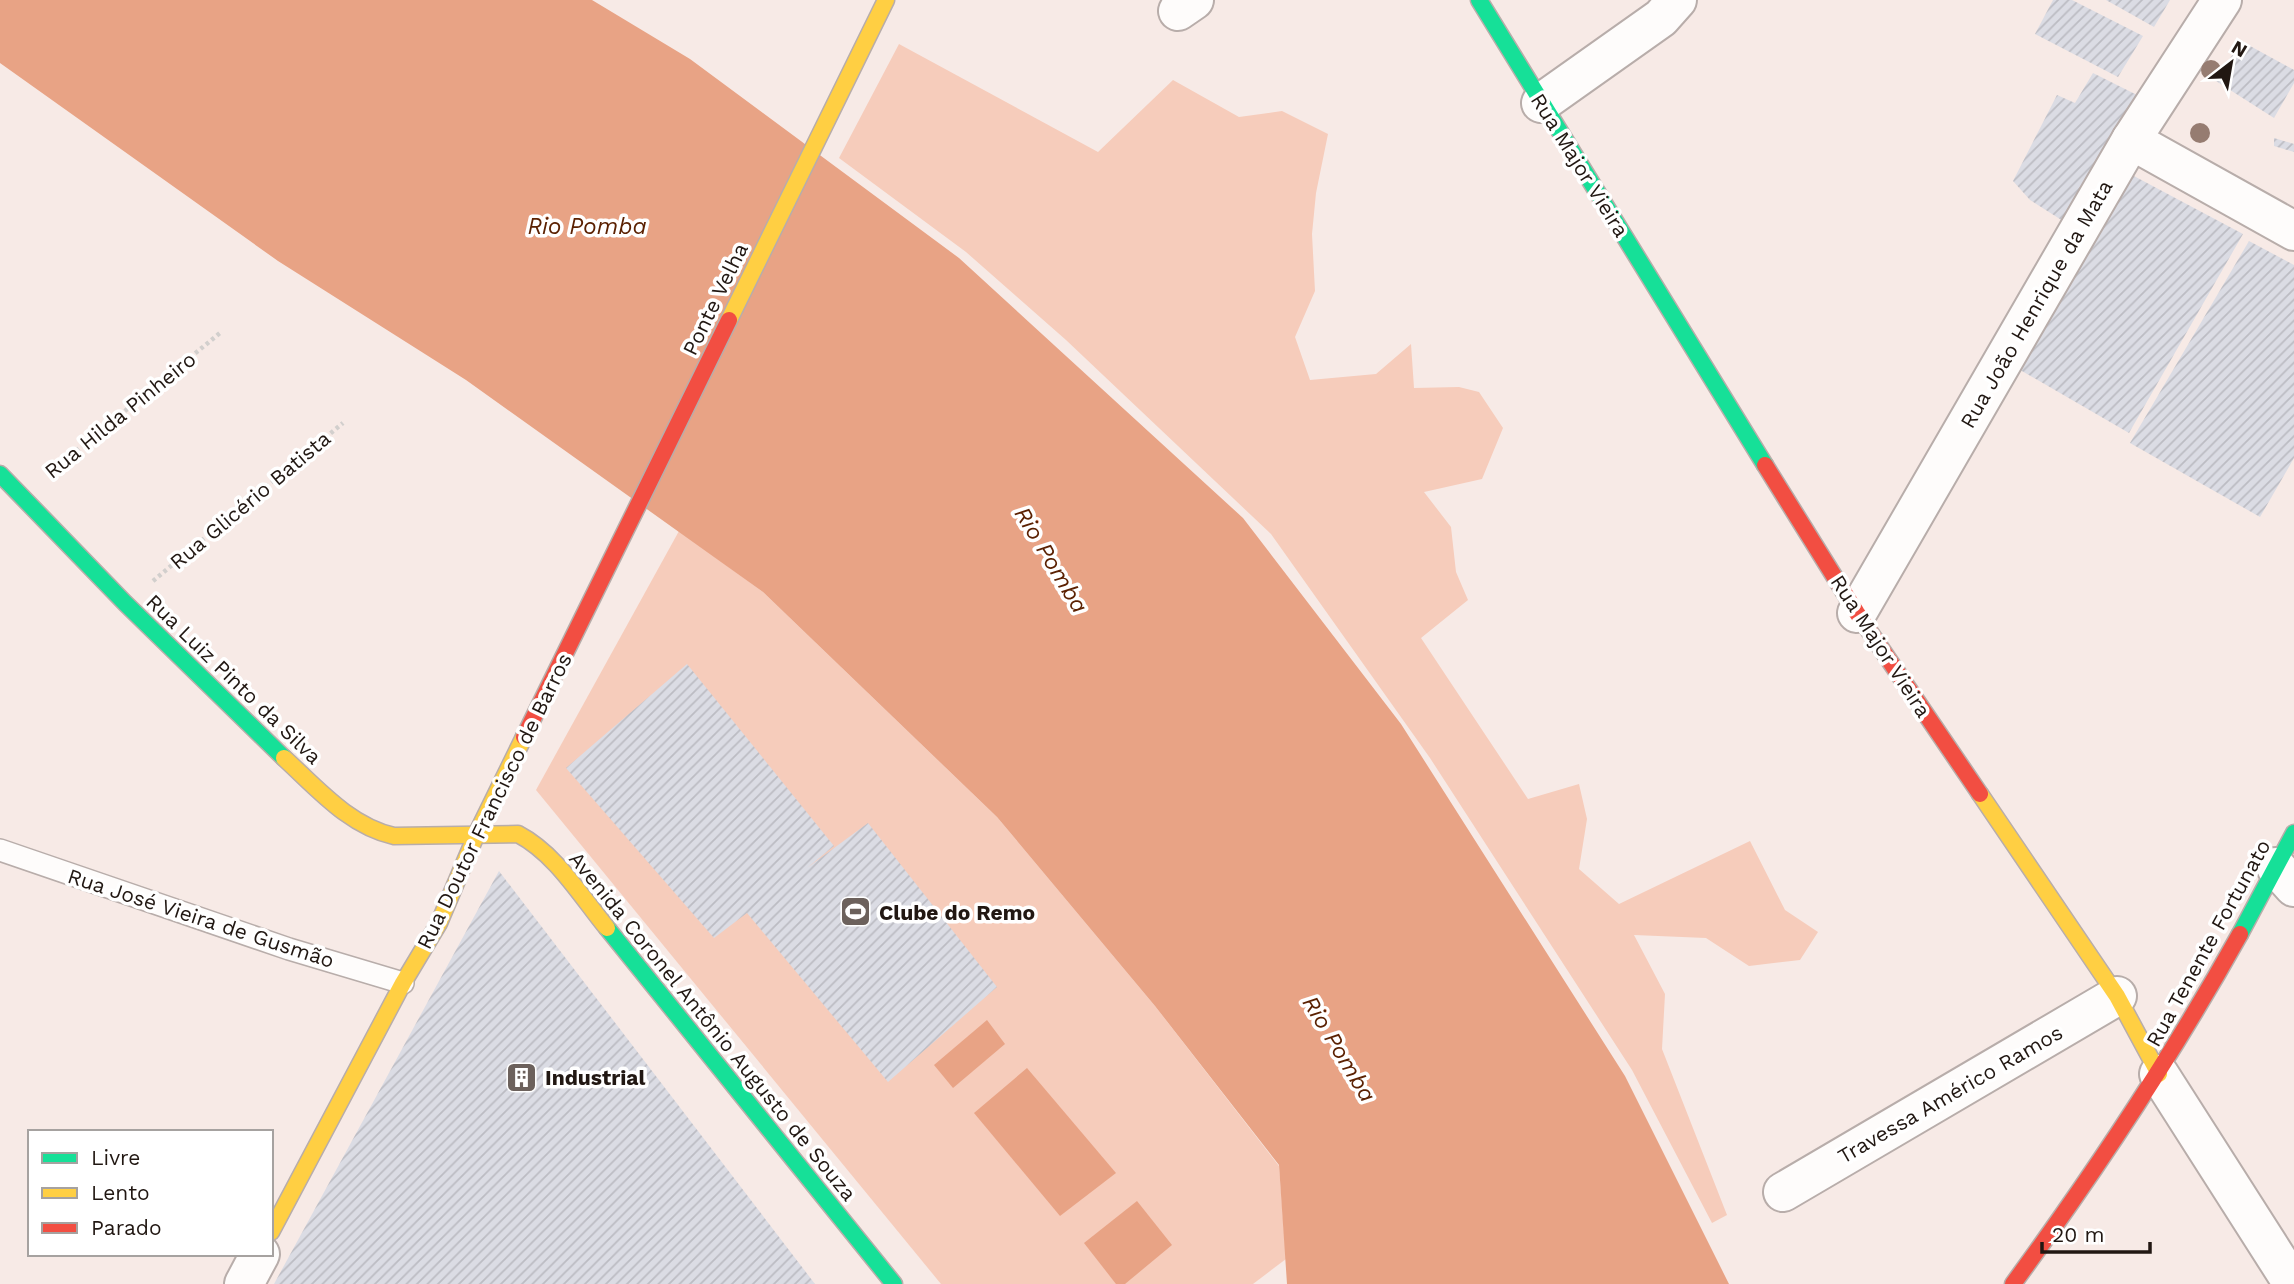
<svg xmlns="http://www.w3.org/2000/svg" width="2294" height="1284" font-family="'Work Sans',sans-serif">
<defs>
<pattern id="building-hatch" width="6" height="6" patternUnits="userSpaceOnUse" patternTransform="scale(1.75)"><rect width="6" height="6" fill="#dbdce4"/><path d="M-1 1l2-2M0 6l6-6M5 7l2-2" fill="none" stroke="#bcbcc3"/></pattern>
</defs>
<rect width="100%" height="100%" fill="#f7eae6"/>
<!-- green -->
<g fill="#f6ccbb">
<polygon points="899,44 1098,152 1173,80 1239,117 1282,111 1328,134 1316,193 1312,234 1315,291 1295,337 1310,380 1376,374 1411,344 1414,388 1459,387 1479,392 1503,428 1482,479 1424,492 1451,527 1456,572 1468,600 1421,638 1528,799 1579,784 1587,819 1579,869 1619,904 1750,841 1785,910 1818,932 1800,960 1749,966 1706,938 1634,935 1665,994 1662,1049 1727,1215 1712,1223 1632,1070 1430,758 1271,534 1066,340 966,252 839,158"/>
<polygon points="679,531 763,592 997,817 1155,1006 1279,1166 1286,1259 1253,1284 941,1284 536,790"/>
</g>
<!-- water -->
<g fill="#e8a385">
<polygon points="0,0 592,0 690,59 959,258 1243,518 1401,724 1625,1076 1729,1284 1287,1284 1279,1165 1155,1006 997,817 763,592 466,380 278,261 0,63"/>
<polygon points="987,1020 1005,1044 953,1088 934,1065"/>
<polygon points="1027,1068 1116,1173 1060,1216 974,1113"/>
<polygon points="1137,1201 1172,1245 1125,1284 1116,1284 1084,1243"/>
</g>
<!-- building -->
<g fill="url(#building-hatch)">
<polygon points="2053,0 2072,0 2143,36 2118,77 2035,34"/>
<polygon points="2106,0 2170,0 2154,27"/>
<polygon points="2241,41 2294,70 2294,83 2274,118 2216,81"/>
<polygon points="2093,73 2139,96 2063,221 2030,200 2013,181 2057,95 2075,103"/>
<polygon points="2274,138 2294,144 2294,152 2274,146"/>
<polygon points="2132,175 2243,234 2129,433 2015,367"/>
<polygon points="2249,241 2294,265 2294,458 2260,517 2130,443"/>
<polygon points="687,664 834,846 807,868 868,823 997,987 888,1082 747,913 714,938 566,768"/>
<polygon points="499,871 815,1284 274,1284"/>
</g>
<g fill="none" stroke-linecap="round" stroke-linejoin="round">
<defs>
<polyline id="lane" points="0,850 289,949 403,983"/>
<g id="street">
<polyline points="1178,11 1194,0"/>
<polyline points="1541,103 1661,18 1677,0"/>
<polyline points="2131,140 2294,231"/>
<polyline points="1857,613 2131,140 2222,0"/>
<polyline points="2276,867 2294,887"/>
<polyline points="2159,1074 2293,1284"/>
<polyline points="1783,1192 2117,996"/>
<polyline points="244,1284 260,1254"/>
</g>
<g id="fast">
<polyline points="1479,0 1765,465"/>
<polyline points="0,474 125,603 284,758"/>
<polyline points="607,928 894,1284"/>
<polyline points="2240,934 2294,833"/>
</g>
<g id="slow">
<polyline points="729,320 886,0"/>
<path d="M284 758C317 788 349 826 394 836L518 834C556 854 580 895 607 928"/>
<polyline points="1980,794 2117,996 2159,1074"/>
<polyline points="271,1232 403,983 439,923 477,833 524,737"/>
</g>
<g id="jam">
<polyline points="1765,465 1857,613 1980,794"/>
<polyline points="524,737 729,320"/>
<path d="M2013 1284C2095 1172 2172 1056 2240 934"/>
</g>
</defs>
<!-- lane casing -->
<use href="#lane" stroke="#b8adaa" stroke-width="24"/>
<!-- street casing -->
<use href="#street" stroke="#b8adaa" stroke-width="42"/>
<!-- fast casing -->
<use href="#fast" stroke="#b8adaa" stroke-width="19"/>
<!-- slow casing -->
<use href="#slow" stroke="#b8adaa" stroke-width="19"/>
<!-- jam casing -->
<use href="#jam" stroke="#b8adaa" stroke-width="19"/>
<!-- path -->
<g stroke="#d2cfcd" stroke-width="4.5" stroke-dasharray="3.5 3.5" stroke-linecap="butt">
<polyline points="49,473 220,333"/>
<polyline points="153,581 343,423"/>
</g>
<!-- lane -->
<use href="#lane" stroke="#fefcfb" stroke-width="21"/>
<!-- street -->
<use href="#street" stroke="#fefcfb" stroke-width="38"/>
<!-- fast -->
<use href="#fast" stroke="#16e098" stroke-width="16"/>
<!-- slow -->
<use href="#slow" stroke="#ffcf43" stroke-width="16"/>
<!-- jam -->
<use href="#jam" stroke="#f24e42" stroke-width="16"/>
</g>
<!-- trees -->
<g fill="#967c71">
<circle cx="2211" cy="70" r="10"/>
<circle cx="2200" cy="133" r="10"/>
</g>
<!-- icons -->
<defs>
<symbol id="stadium-square" viewBox="-11 -11 22 22"><rect x="-9" y="-9" width="18" height="18" rx="4" fill="#6c615c" stroke="#fff"/><path d="M0-5a6.5 5 0 1 0 0 10a6.5 5 0 1 0 0-10ZM-3.5-1.8h7v3.6h-7Z" fill="#fff"/></symbol>
<symbol id="building-square" viewBox="-11 -11 22 22"><rect x="-9" y="-9" width="18" height="18" rx="4" fill="#6c615c" stroke="#fff"/><path d="M-4-6H4V6H1V3H-1V6H-4ZM-2.5-4.3h1.7v1.8h-1.7ZM.8-4.3h1.7v1.8H.8ZM-2.5-1h1.7V.8h-1.7ZM.8-1h1.7V.8H.8Z" fill="#fff"/></symbol>
</defs>
<g fill-rule="evenodd">
<use href="#stadium-square" x="838" y="894" width="35" height="35"/>
<use href="#building-square" x="504" y="1060" width="35" height="35"/>
</g>
<g text-anchor="middle" dominant-baseline="central" stroke-width="7" stroke-linejoin="round" paint-order="stroke">
<!-- street labels -->
<g font-size="21" fill="#211712" stroke="#fff">
<text transform="translate(1580 165) rotate(58)">Rua Major Vieira</text>
<text transform="translate(715 299) rotate(-64)">Ponte Velha</text>
<text transform="translate(2036 304) rotate(-60)">Rua João Henrique da Mata</text>
<text transform="translate(120 415) rotate(-39)">Rua Hilda Pinheiro</text>
<text transform="translate(250 500) rotate(-40)">Rua Glicério Batista</text>
<text transform="translate(1881 646) rotate(57)">Rua Major Vieira</text>
<text transform="translate(234 679) rotate(44)">Rua Luiz Pinto da Silva</text>
<text transform="translate(494 801) rotate(-64)">Rua Doutor Francisco de Barros</text>
<text transform="translate(201 918) rotate(18)">Rua José Vieira de Gusmão</text>
<text transform="translate(2208 943) rotate(-61)">Rua Tenente Fortunato</text>
<text transform="translate(713 1026) rotate(51)">Avenida Coronel Antônio Augusto de Souza</text>
<text transform="translate(1950 1094) rotate(-30)">Travessa Américo Ramos</text>
</g>
<!-- poi labels -->
<g font-size="21" font-weight="bold" fill="#211712" stroke="#fff" text-anchor="start">
<text x="879" y="912">Clube do Remo</text>
<text x="545" y="1077">Industrial</text>
</g>
<!-- water labels -->
<g font-size="23" font-style="italic" fill="#5b2102" stroke="#fff">
<text x="587" y="226">Rio Pomba</text>
<text transform="translate(1051 560) rotate(59)">Rio Pomba</text>
<text transform="translate(1339 1049) rotate(59)">Rio Pomba</text>
</g>
</g>
<!-- legend -->
<rect x="28" y="1130" width="245" height="126" fill="#ffffff" stroke="#a6a2a0" stroke-width="2"/>
<rect x="42" y="1153" width="35" height="10" fill="#16e098" stroke="#a6a2a0" stroke-width="2"/>
<text x="91" y="1165" font-size="21" fill="#211712">Livre</text>
<rect x="42" y="1188" width="35" height="10" fill="#ffcf43" stroke="#a6a2a0" stroke-width="2"/>
<text x="91" y="1200" font-size="21" fill="#211712">Lento</text>
<rect x="42" y="1223" width="35" height="10" fill="#f24e42" stroke="#a6a2a0" stroke-width="2"/>
<text x="91" y="1235" font-size="21" fill="#211712">Parado</text>
<!-- north arrow -->
<g transform="translate(2231 63) rotate(31)" stroke="#ffffff" stroke-width="5" paint-order="stroke">
<path d="M0-5L12 26L0 18L-12 26Z" fill="#211712"/>
<text y="-10" font-size="19" font-weight="bold" text-anchor="middle" fill="#211712">N</text>
</g>
<!-- scale -->
<path d="M2042 1242v10h108v-10" fill="none" stroke="#211712" stroke-width="3.5"/>
<text x="2052" y="1242" font-size="21" fill="#211712" stroke="#ffffff" stroke-width="5" paint-order="stroke">20 m</text>
</svg>
